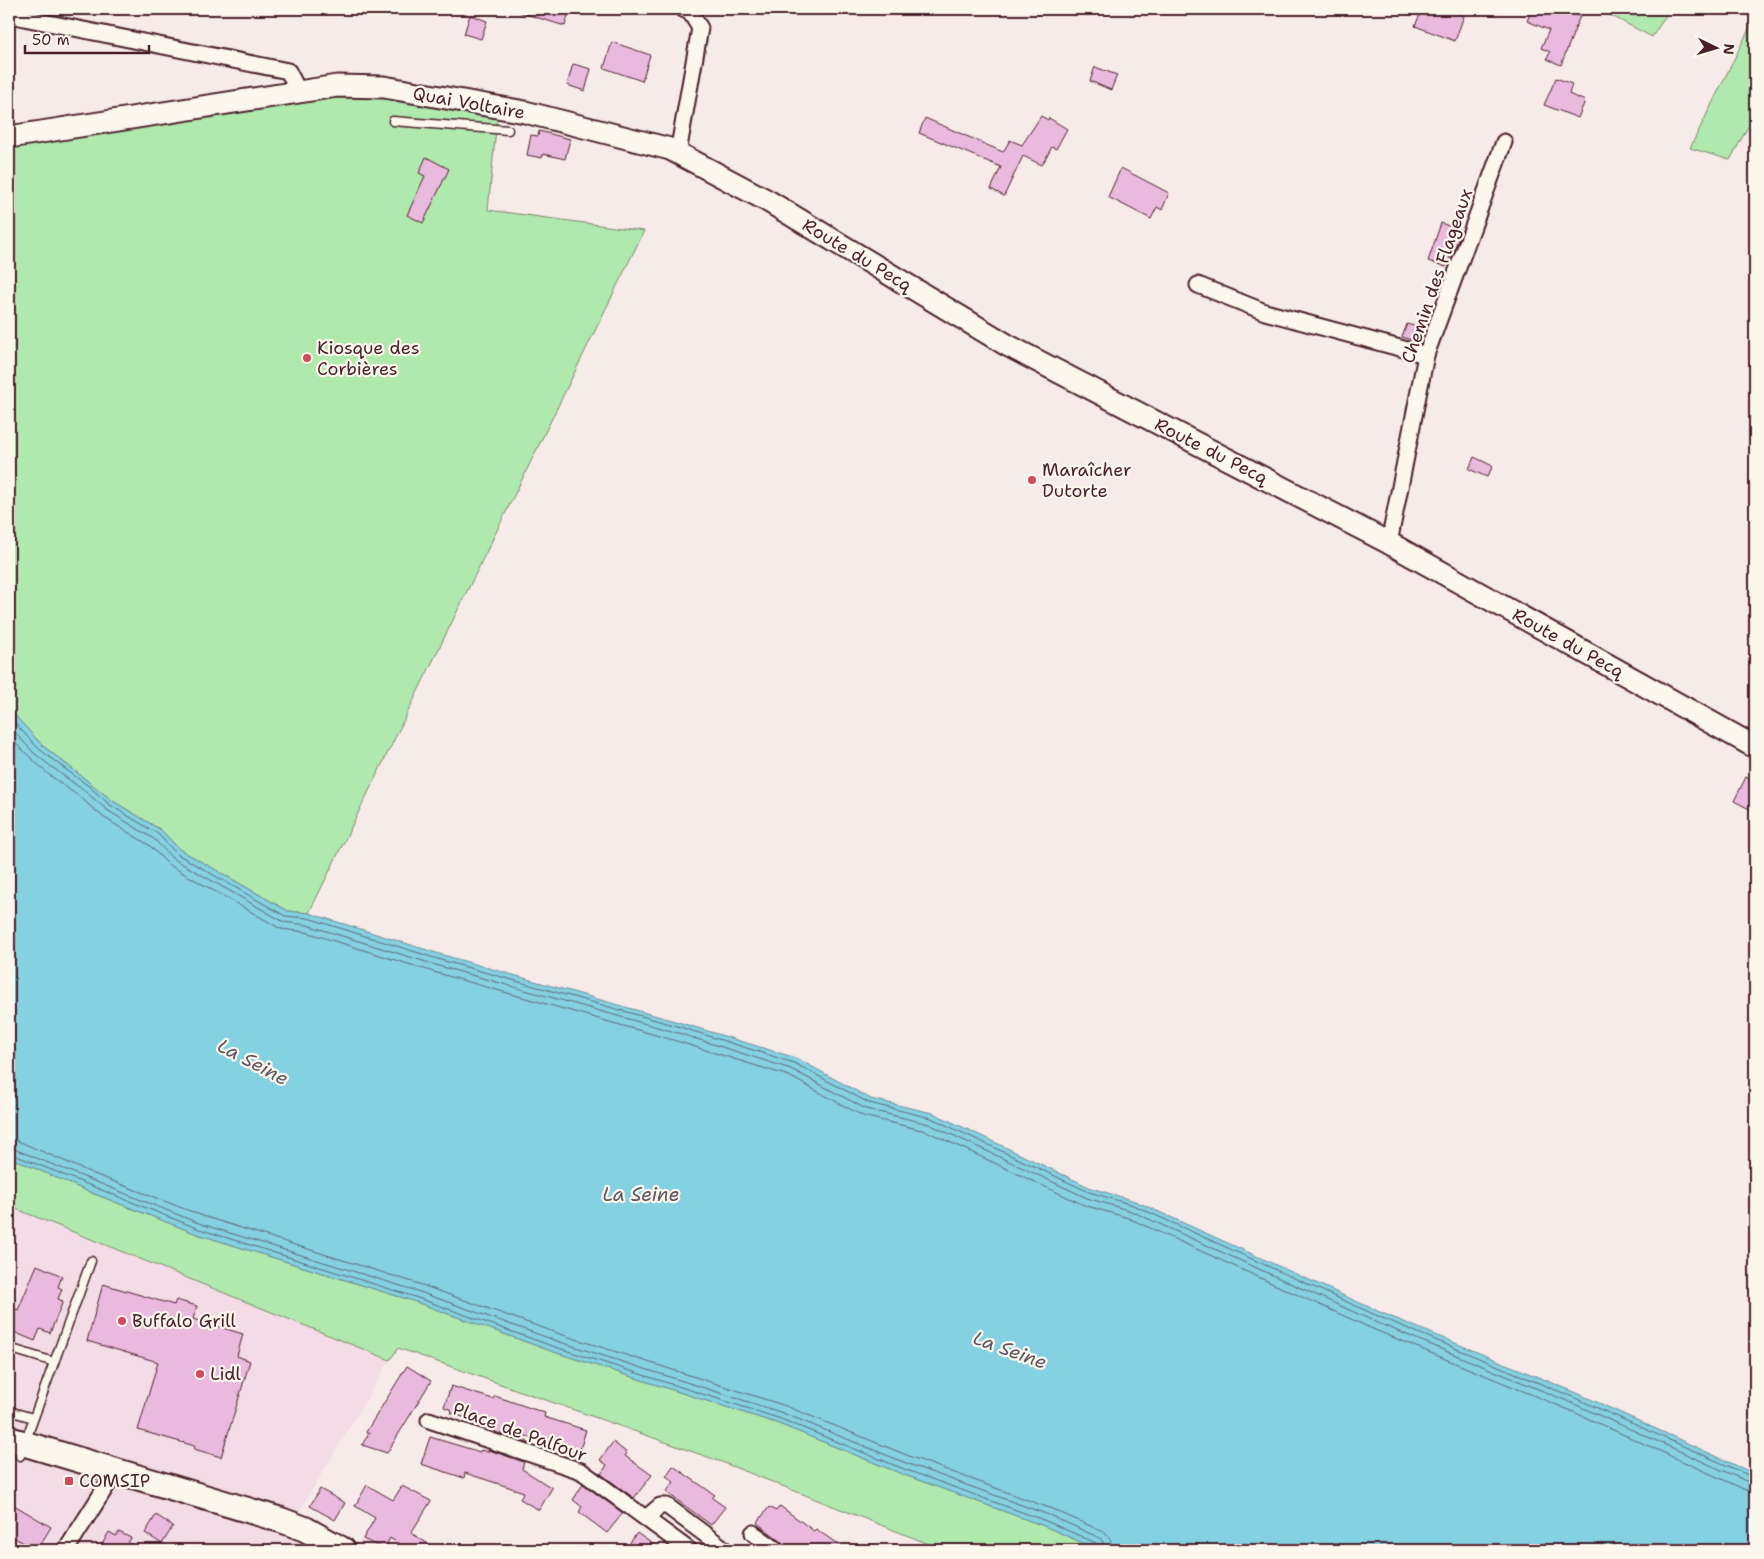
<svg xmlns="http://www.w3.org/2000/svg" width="1764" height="1559" font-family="'Shantell Sans',sans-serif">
<rect width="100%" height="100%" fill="#f7ebe9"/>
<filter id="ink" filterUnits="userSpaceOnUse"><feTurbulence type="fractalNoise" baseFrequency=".02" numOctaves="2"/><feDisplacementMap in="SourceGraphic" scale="10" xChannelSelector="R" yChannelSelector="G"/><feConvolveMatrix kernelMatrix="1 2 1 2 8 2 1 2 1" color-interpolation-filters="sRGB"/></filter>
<g filter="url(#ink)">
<!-- built -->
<g fill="#f3dce5">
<polygon points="9,1206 390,1360 297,1515 332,1550 9,1550"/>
<polygon points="380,1513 411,1531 403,1550 352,1550"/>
</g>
<!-- green -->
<g fill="#b0e9ad" stroke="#7d846c">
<polygon points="1612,9 1670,9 1652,37 1610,15"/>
<polygon points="1755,17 1755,114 1730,160 1690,148"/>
<polygon points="337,86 498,108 488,210 644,231 309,913 288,911 179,849 161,830 113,801 42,745 9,709 9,146"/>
<polygon points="9,1157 87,1191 197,1234 413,1301 551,1351 779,1424 902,1474 1044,1526 1099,1550 944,1550 719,1461 398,1348 390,1360 9,1206"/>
</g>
<!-- water -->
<polygon fill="#83d1e1" stroke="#6c8a98" points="9,709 42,745 113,801 161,830 179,849 288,911 309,913 443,955 678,1022 796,1058 871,1099 933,1113 1091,1188 1135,1201 1382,1313 1577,1393 1755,1474 1755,1550 1099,1550 1044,1526 902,1474 779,1424 551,1351 413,1301 197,1234 87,1191 9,1157"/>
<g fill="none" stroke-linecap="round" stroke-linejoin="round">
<!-- shore -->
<g stroke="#616674" stroke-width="1">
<polyline points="9,717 38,748 57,763 90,787 110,805 158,834 177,854 285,916 308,918 441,960 677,1026 794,1063 869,1103 931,1118 1089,1192 1133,1205 1380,1317 1575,1398 1755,1478"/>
<polyline points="9,726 34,753 53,768 86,792 107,810 154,839 172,858 284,922 307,925 439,966 675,1032 791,1069 866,1109 929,1124 1087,1198 1131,1211 1378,1323 1572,1403 1755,1485"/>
<polyline points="9,737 48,774 81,798 103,817 149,845 169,865 281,929 306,932 437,973 673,1040 789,1076 863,1116 926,1131 1084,1205 1128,1218 1375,1330 1569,1410 1746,1490 1755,1492"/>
<polyline points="9,1139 18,1141 94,1174 203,1216 419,1284 557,1333 786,1406 909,1456 1052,1509 1104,1532 1110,1539 1113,1550"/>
<polyline points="9,1147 201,1224 417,1291 554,1340 783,1413 906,1463 1049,1515 1100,1538 1104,1544 1105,1550"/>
<polyline points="9,1153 199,1229 415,1297 552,1346 781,1419 904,1469 1046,1521 1096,1543 1099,1550"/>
</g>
</g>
<!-- building -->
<g fill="#e9badd" stroke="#4a1f2b">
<polygon points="519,9 570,9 565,26 519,12"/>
<polygon points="1422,9 1446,9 1464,16 1455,41 1415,26"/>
<polygon points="1532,9 1562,9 1580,16 1561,65 1547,59 1550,52 1541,48 1549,30 1527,21"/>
<polygon points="470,15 487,21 481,39 464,34"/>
<polygon points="612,42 650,55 642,81 604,68"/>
<polygon points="573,64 591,69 585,91 567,85"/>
<polygon points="1095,67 1117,75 1111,90 1090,81"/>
<polygon points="1556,78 1572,84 1569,94 1585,101 1578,118 1544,105"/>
<polygon points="1041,116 1048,120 1049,118 1067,129 1056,149 1052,147 1042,165 1023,156 1004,196 991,189 1001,167 919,133 925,118 1003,152 1010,140 1022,145"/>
<polygon points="539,131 570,139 565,159 543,154 542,158 527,155 531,135 538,136"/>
<polygon points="426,157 449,169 423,223 407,215 425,176 419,173"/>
<polygon points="1121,168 1169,193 1162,210 1157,207 1151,219 1108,197"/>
<polygon points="1441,223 1462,231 1446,267 1428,261"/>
<polygon points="1407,324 1421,328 1417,342 1402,337"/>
<polygon points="1474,457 1493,466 1487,477 1469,469"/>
<polygon points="1746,777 1755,782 1755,812 1734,801"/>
<polygon points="37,1265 62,1276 58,1287 62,1289 58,1299 63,1301 50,1333 40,1329 35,1341 9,1330 9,1317 13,1308 18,1310"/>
<polygon points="103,1284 174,1305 176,1300 197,1306 193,1319 243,1334 237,1356 250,1361 221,1457 194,1449 195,1446 138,1430 158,1362 87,1341"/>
<polygon points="407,1366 431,1381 387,1453 362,1445 369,1433 366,1432"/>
<polygon points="451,1386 493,1399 495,1396 545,1413 544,1417 586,1430 579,1453 517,1433 530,1444 495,1432 496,1428 451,1413 452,1410 444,1407"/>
<polygon points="430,1437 480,1452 481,1450 488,1452 489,1450 524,1462 522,1469 552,1488 539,1510 520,1499 524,1492 465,1473 464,1478 421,1464"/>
<polygon points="613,1442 627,1453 625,1456 652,1475 634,1498 601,1474 607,1465 600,1460"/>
<polygon points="673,1466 715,1495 712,1498 725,1507 711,1525 666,1492 674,1482 666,1476"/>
<polygon points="583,1484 623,1513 607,1533 579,1512 582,1507 573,1500"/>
<polygon points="367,1485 393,1500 402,1486 431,1501 411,1533 438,1550 409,1550 390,1538 384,1549 363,1539 375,1518 355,1506"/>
<polygon points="320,1489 345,1503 335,1520 310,1506"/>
<polygon points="9,1502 51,1527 37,1550 9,1535"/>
<polygon points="780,1506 814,1531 816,1529 846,1550 811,1550 804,1545 800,1550 786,1550 782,1542 757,1523 769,1507 776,1511"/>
<polygon points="156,1515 173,1526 162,1544 145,1533"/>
<polygon points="109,1532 116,1536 119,1532 131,1538 128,1543 142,1550 99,1550"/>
<polygon points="637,1533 661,1550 625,1550"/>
</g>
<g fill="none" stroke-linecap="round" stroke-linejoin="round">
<defs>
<g id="service">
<polyline points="393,121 508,130"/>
<polyline points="9,1348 54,1362"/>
<polyline points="9,1411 33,1418"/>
<polyline points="20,1456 91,1261"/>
</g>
<g id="minor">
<polyline points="9,15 288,71 299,92"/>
<polyline points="678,153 700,28 690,12 683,9"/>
<polyline points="1198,285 1265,312 1426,355"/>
<polyline points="1389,543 1426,355 1504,142"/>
<polyline points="429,1420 581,1471 689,1550"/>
<polyline points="646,1518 660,1506 667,1506 722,1547 720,1550"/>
<polyline points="753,1533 777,1550"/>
<polyline points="66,1550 116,1471"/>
</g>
<polyline id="secondary" points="9,137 337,86 384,87 525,112 670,149 768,201 1007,345 1389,543 1755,747"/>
<polyline id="primary" points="9,1439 281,1520 305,1529 343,1550"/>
</defs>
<!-- service casing -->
<use href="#service" stroke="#4a1f2b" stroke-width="11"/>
<!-- minor casing -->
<use href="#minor" stroke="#4a1f2b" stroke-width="19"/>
<!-- secondary casing -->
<use href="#secondary" stroke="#4a1f2b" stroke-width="25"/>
<!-- primary casing -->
<use href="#primary" stroke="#4a1f2b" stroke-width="28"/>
<!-- service -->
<use href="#service" stroke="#fbf7ec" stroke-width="8"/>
<!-- minor -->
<use href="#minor" stroke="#fbf7ec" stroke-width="15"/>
<!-- secondary -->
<use href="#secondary" stroke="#fbf7ec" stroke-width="21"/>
<!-- primary -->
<use href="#primary" stroke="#fbf7ec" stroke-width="24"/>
</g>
</g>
<!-- markers -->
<g fill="#d1495b" stroke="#fbf7ec" stroke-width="2">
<circle cx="307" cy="358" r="5"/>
<circle cx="1032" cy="480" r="5"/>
<circle cx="122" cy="1321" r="5"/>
<circle cx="200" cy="1374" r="5"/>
<rect x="64" y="1476" width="10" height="10" rx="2.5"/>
</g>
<g text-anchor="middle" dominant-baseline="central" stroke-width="4.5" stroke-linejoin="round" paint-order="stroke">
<!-- street labels -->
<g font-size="18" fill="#4a1f2b" stroke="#fbf7ec">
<text transform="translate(469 103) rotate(10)">Quai Voltaire</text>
<text transform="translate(857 255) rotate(31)">Route du Pecq</text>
<text transform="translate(1437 276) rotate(-71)">Chemin des Flageaux</text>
<text transform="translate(1211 451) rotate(27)">Route du Pecq</text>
<text transform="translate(1568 643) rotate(29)">Route du Pecq</text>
<text transform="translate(520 1432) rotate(20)">Place de Palfour</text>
</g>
<!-- poi labels -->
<g font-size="18" fill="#4a1f2b" stroke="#fbf7ec" text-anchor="start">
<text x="317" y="348">Kiosque des<tspan x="317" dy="21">Corbières</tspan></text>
<text x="1042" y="470">Maraîcher<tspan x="1042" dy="21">Dutorte</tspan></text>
<text x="132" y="1321">Buffalo Grill</text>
<text x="210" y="1374">Lidl</text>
<text x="79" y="1481">COMSIP</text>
</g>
<!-- water labels -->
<g font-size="19" font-style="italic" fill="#5b5462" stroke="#fbf7ec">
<text transform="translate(253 1062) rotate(28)">La Seine</text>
<text x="641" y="1194">La Seine</text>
<text transform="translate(1010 1350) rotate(20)">La Seine</text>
</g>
</g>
<!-- margin -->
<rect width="1764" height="1559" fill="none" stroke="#fbf7ec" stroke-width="30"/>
<rect x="15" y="15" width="1734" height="1529" fill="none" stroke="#4a1f2b" stroke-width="2" filter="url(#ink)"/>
<!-- north arrow -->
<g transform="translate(1716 48) rotate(95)" stroke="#fbf7ec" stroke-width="4" paint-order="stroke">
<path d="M0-4L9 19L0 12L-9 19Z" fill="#4a1f2b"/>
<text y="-8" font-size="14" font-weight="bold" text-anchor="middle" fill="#4a1f2b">N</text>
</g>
<!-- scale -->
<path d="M25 45v8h124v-8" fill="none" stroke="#4a1f2b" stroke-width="2.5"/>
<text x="32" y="45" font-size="15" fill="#4a1f2b" stroke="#fbf7ec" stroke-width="4" paint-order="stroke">50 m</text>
</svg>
